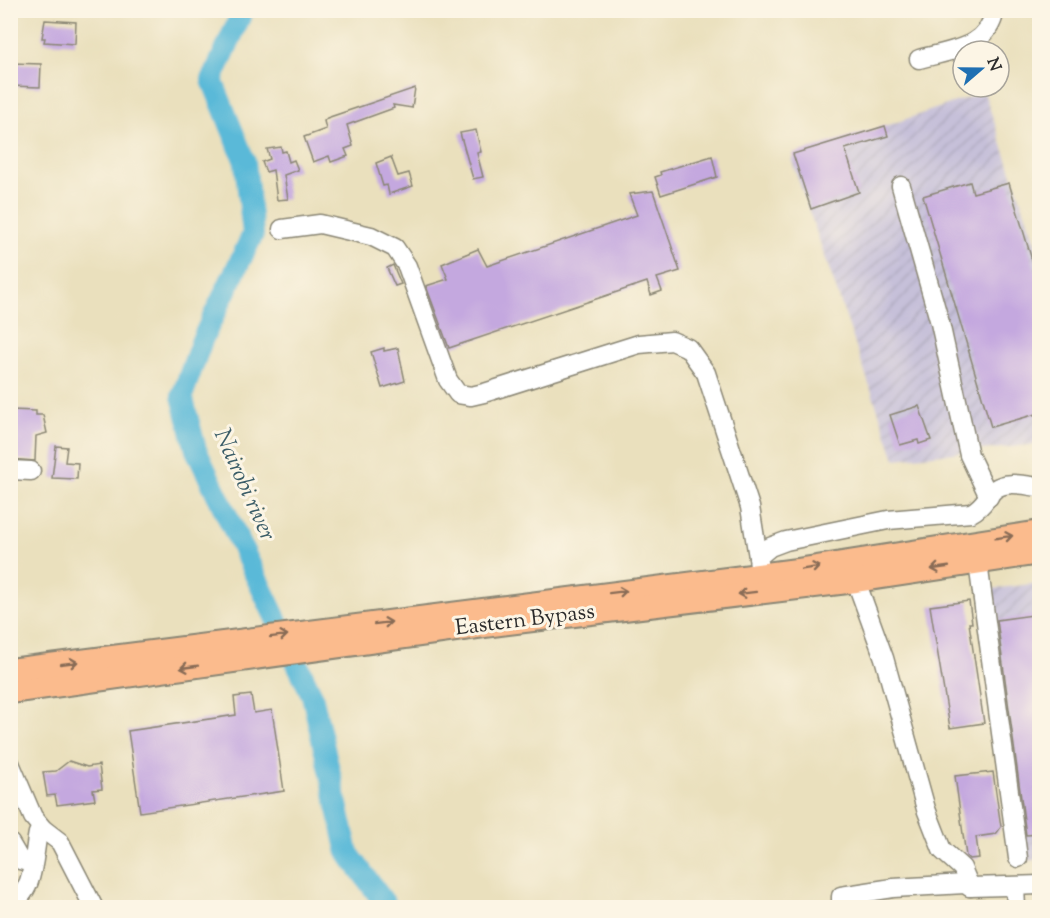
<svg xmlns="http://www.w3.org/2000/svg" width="1050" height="918" font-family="'Sorts Mill Goudy',serif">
<defs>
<pattern id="industrial-furrows" width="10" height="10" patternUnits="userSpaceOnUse" patternTransform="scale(1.5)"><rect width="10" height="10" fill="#c6c0d9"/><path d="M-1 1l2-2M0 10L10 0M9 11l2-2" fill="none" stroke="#aaa5ba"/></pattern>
</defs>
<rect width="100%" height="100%" fill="#fcf5e5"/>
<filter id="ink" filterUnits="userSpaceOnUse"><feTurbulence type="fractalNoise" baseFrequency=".0167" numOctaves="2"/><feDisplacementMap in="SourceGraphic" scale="12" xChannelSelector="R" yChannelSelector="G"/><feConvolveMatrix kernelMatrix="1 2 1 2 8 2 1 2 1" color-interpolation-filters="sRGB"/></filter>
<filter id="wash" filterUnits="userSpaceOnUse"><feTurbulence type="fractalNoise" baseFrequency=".008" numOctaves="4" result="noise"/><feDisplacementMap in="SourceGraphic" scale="24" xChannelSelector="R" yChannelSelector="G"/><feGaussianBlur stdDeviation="1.35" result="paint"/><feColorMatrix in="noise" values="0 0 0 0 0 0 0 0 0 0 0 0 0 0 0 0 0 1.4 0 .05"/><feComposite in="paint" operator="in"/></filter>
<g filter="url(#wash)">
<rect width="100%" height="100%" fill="#eae0bd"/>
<!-- industrial -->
<g fill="url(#industrial-furrows)">
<polygon points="984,92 1039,253 1039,444 895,459 791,159"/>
<polygon points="1039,583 1039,860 1021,861 985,590"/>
</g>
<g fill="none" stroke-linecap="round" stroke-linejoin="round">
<!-- river -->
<polyline stroke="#5ab9d8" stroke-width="22" points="243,10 212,80 245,162 253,234 202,340 182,396 196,450 312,695 348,853 388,908"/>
</g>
<g id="blocks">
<!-- building -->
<g fill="#c4a8df">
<polygon points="45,20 76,22 75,44 44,42 45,38 42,38"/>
<polygon points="10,63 41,64 40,87 10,86"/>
<polygon points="415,88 412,108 393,105 394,108 347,125 353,146 345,149 348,156 331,162 329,156 313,162 304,137 326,129 324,121 327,118"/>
<polygon points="885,126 888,136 845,149 859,192 811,209 793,154"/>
<polygon points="476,130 481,152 477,153 483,177 473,179 460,133"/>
<polygon points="281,147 282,152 286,151 289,162 294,160 298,170 284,175 288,199 277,200 273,170 266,172 262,162 270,159 267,149"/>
<polygon points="712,156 717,177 661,195 655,177 661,175 660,172"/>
<polygon points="391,157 398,176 409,173 413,186 389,194 387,185 383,186 376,163"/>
<polygon points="970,182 973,193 1009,183 1040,287 1040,413 991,427 923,196"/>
<polygon points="653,191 680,271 657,278 662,291 651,295 647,282 449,348 426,286 448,279 442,264 478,249 487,266 637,215 629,194"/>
<polygon points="393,265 401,284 395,286 387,268"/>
<polygon points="384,348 384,351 398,348 405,381 382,388 371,352"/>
<polygon points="919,406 931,440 919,444 918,440 900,445 890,415"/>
<polygon points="10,410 36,411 36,415 43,415 47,433 36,436 35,461 10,459"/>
<polygon points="56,446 67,447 65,462 78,463 77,479 52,478"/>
<polygon points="969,601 972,623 969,623 984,723 950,728 930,606"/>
<polygon points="1040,614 1040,834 1026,835 997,620"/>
<polygon points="251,695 254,713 272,710 284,791 140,812 128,731 236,715 234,697"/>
<polygon points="69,761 87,767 99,765 102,789 93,790 95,800 57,805 55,795 47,796 43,772 56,771"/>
<polygon points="993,772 1001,827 996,834 976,837 979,858 969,859 966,856 955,776"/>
</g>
</g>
</g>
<g filter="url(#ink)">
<use href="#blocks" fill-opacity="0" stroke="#8a8674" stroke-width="1.5"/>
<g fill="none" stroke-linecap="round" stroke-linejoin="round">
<defs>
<g id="minor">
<path d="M919 59C951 50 988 49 995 10"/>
<polyline points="901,186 940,323 969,455 989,497"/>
<polyline points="282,229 320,224 371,236 395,248 407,266 448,380 458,394 471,396 484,393 639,344 672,341 688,348 706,373 750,507 758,557"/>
<polyline points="10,470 31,471"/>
<polyline points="978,563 1018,858"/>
<path d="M759 566 758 557 770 547 786 541 888 520 971 513C986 505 985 497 995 489 1007 480 1026 486 1040 487"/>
<polyline points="856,581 884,658 926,809 942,850 962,868 970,887 1040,885"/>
<polyline points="10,763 33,817 43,829 60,842 94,908"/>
<polyline points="10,843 20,860 32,863"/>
<polyline points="1015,887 1016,908"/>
<path d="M10 903C35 893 33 856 38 833L43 829"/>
<polyline points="841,908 841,896 893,888 965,884 970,887"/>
</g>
<g id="major">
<polyline points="10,670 797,570 1040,532"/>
<polyline points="10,692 484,626 856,581 1040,553"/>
</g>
</defs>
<!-- minor casing -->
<use href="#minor" stroke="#8a8674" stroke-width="21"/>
<!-- major casing -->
<use href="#major" stroke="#8a8674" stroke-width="26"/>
<!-- minor -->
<use href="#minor" stroke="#fff" stroke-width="18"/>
<!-- major -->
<use href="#major" stroke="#fbbb8d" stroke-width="22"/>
</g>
<!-- one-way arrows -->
<defs><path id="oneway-shaft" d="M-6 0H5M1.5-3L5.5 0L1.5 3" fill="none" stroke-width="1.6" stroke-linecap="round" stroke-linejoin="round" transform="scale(1.5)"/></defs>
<g stroke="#896c57">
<use href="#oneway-shaft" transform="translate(1004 537) rotate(-9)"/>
<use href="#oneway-shaft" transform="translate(811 568) rotate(-9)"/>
<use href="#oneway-shaft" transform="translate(940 568) rotate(172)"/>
<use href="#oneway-shaft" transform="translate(618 592) rotate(-7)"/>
<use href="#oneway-shaft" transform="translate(747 593) rotate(173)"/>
<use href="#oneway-shaft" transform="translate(383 623) rotate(-7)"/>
<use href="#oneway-shaft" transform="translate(279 636) rotate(-7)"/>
<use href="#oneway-shaft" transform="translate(69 663) rotate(-7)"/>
<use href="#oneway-shaft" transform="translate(189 667) rotate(172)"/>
</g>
</g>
<g text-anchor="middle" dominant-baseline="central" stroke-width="6" stroke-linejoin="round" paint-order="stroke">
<!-- street labels -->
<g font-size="22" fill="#2b2b2b" stroke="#fcf5e5">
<text transform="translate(525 621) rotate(-7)">Eastern Bypass</text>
</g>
<!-- water labels -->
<g font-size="24" font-style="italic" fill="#3b5d68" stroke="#fcf5e5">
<text transform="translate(244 485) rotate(66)">Nairobi river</text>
</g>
</g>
<!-- margin -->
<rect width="1050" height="918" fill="none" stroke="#fcf5e5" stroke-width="36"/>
<!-- north arrow -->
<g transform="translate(981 69) rotate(70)"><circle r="28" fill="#fcf5e5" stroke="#a8a49b" stroke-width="1.5"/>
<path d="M0-4.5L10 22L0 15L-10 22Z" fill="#1f6fb2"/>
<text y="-9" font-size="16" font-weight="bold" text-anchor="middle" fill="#2b2b2b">N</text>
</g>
</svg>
